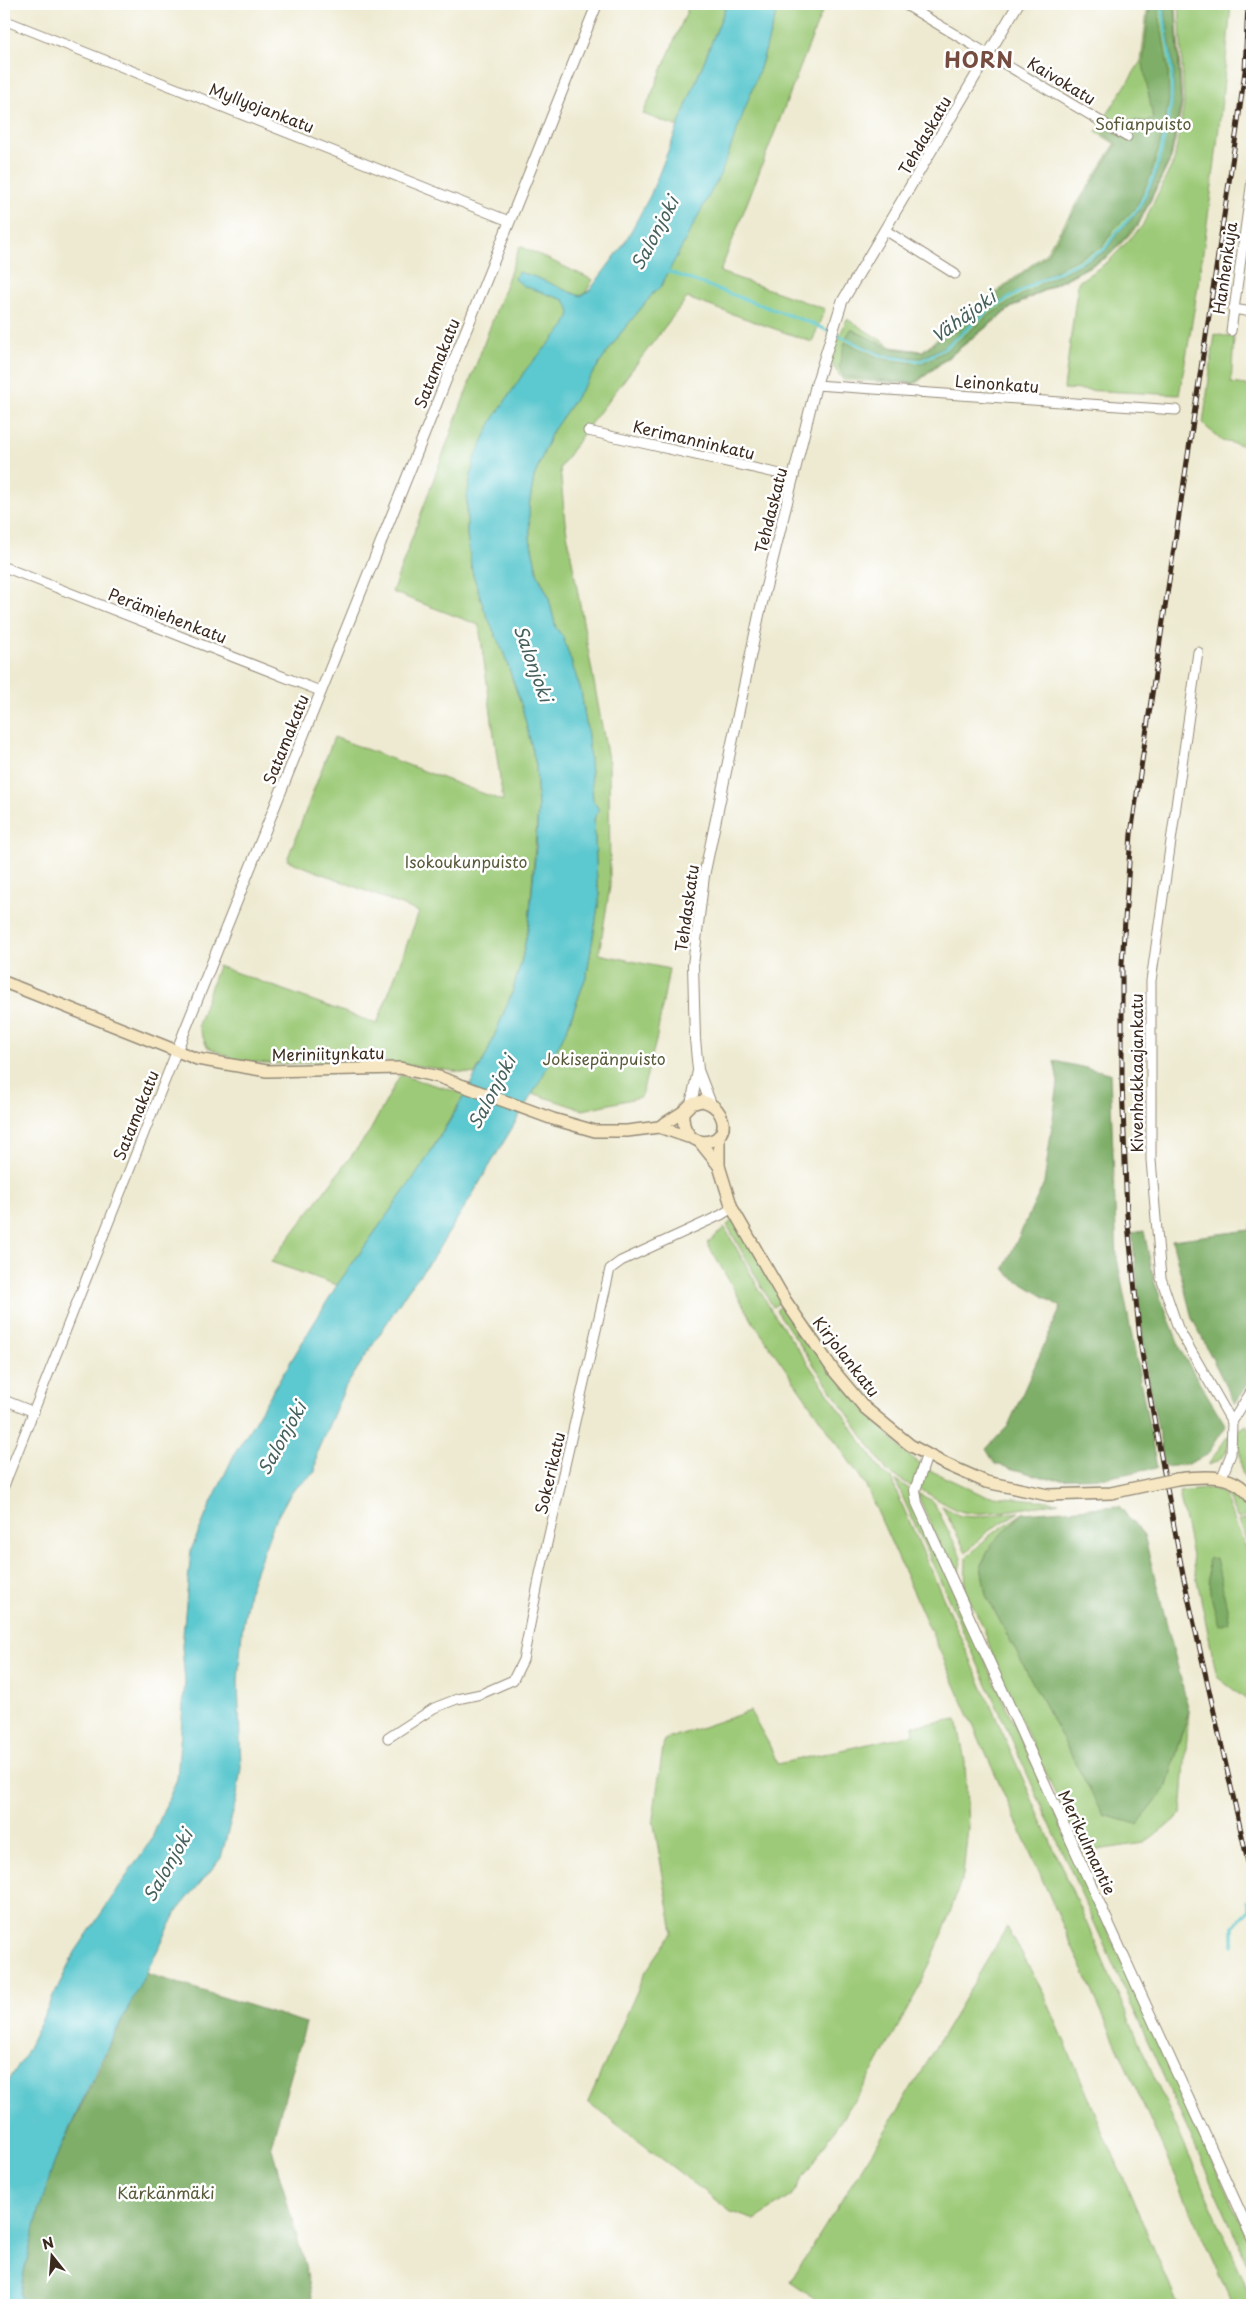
<svg xmlns="http://www.w3.org/2000/svg" width="1256" height="2309" font-family="'Playpen Sans',sans-serif">
<rect width="100%" height="100%" fill="#fff"/>
<filter id="ink" filterUnits="userSpaceOnUse"><feTurbulence type="fractalNoise" baseFrequency=".02" numOctaves="2"/><feDisplacementMap in="SourceGraphic" scale="10" xChannelSelector="R" yChannelSelector="G"/><feConvolveMatrix kernelMatrix="1 2 1 2 8 2 1 2 1" color-interpolation-filters="sRGB"/></filter>
<filter id="wash" filterUnits="userSpaceOnUse"><feTurbulence type="fractalNoise" baseFrequency=".0096" numOctaves="4" result="noise"/><feDisplacementMap in="SourceGraphic" scale="20" xChannelSelector="R" yChannelSelector="G"/><feGaussianBlur stdDeviation="1.12" result="paint"/><feColorMatrix in="noise" values="0 0 0 0 0 0 0 0 0 0 0 0 0 0 0 0 0 1.4 0 .05"/><feComposite in="paint" operator="in"/></filter>
<g filter="url(#wash)">
<rect width="100%" height="100%" fill="#eeead1"/>
<!-- green -->
<g fill="#9dca78" stroke="#6c7a4b">
<polygon points="690,4 727,4 678,127 643,114"/>
<polygon points="779,4 825,4 720,272 825,309 812,342 687,298 585,431 560,468 565,522 609,765 610,886 599,954 669,969 656,1041 641,1097 583,1110 532,1093 567,1029 587,974 600,894 597,883 594,819 599,810 593,800 588,736 581,691 563,637 556,628 548,595 538,575 530,539 529,506 534,477 552,432 620,334 655,291 660,288 665,278 760,68"/>
<polygon points="1148,4 1176,4 1182,105 1171,159 1138,226 1108,257 1011,308 915,384 843,380 829,360 847,319 892,347 922,351 1045,254 1115,144 1096,132 1141,61"/>
<path d="M1179 4H1231C1220 135 1204 265 1179 395L1064 389 1078 282 1109 261 1142 226 1174 161 1184 105Z"/>
<polygon points="520,246 593,280 565,326 553,340 467,497 467,535 472,571 484,609 504,654 522,707 536,765 538,808 529,923 522,959 512,993 486,1056 475,1074 375,1060 281,1064 239,1061 207,1047 198,1025 218,966 377,1024 419,912 287,860 334,737 503,801 479,625 392,592"/>
<polygon points="1215,334 1234,338 1231,383 1252,386 1252,447 1222,441 1203,424"/>
<polygon points="400,1075 465,1094 420,1169 337,1285 271,1262 370,1131"/>
<polygon points="741,1213 783,1300 773,1307 727,1225"/>
<polygon points="725,1228 771,1310 884,1474 893,1479 896,1491 1243,2278 1252,2305 1233,2305 865,1484 753,1322 707,1243"/>
<polygon points="785,1303 849,1391 907,1455 922,1464 914,1488 887,1471 776,1310"/>
<polygon points="1247,1425 1252,1442 1252,1494 1242,1472 1237,1430"/>
<path d="M1229 1436C1229 1451 1223 1461 1208 1465L1227 1437Z"/>
<path d="M925 1468 983 1495 1059 1502C1037 1506 982 1517 963 1512 948 1507 933 1496 919 1489Z"/>
<polygon points="896,1480 914,1492 916,1508 1252,2248 1252,2273 899,1489"/>
<polygon points="1227,1483 1237,1488 1252,1505 1252,1513 1238,1519 1225,1492 1216,1484"/>
<polygon points="1212,1488 1223,1493 1252,1562 1252,1704 1217,1677 1179,1492"/>
<polygon points="917,1493 933,1501 962,1558 956,1582"/>
<polygon points="942,1506 961,1516 976,1517 1019,1512 987,1532 966,1552"/>
<polygon points="1023,1513 993,1542 981,1565 986,1595 1036,1687 1166,1789 1189,1711 1181,1815 1144,1843 1083,1852 997,1669 983,1626 965,1591 966,1558 989,1536"/>
<polygon points="1252,1516 1252,1555 1239,1521"/>
<polygon points="750,1711 769,1744 777,1764 914,1734 913,1726 957,1719 965,1762 968,1828 963,1875 943,1933 920,1986 876,2067 791,2196 755,2220 731,2212 588,2102 646,1971 673,1932 653,1819 664,1740"/>
<polygon points="1007,1927 1045,1996 1178,2305 824,2305 790,2282 892,2120"/>
</g>
<!-- forest -->
<g fill="#7eae68" stroke="#5c6c43">
<polygon points="1150,4 1160,4 1159,13 1168,67 1169,100 1162,137 1151,175 1136,207 1113,230 1102,247 1067,264 987,310 944,347 921,358 884,355 846,338 851,329 890,348 923,352 1047,255 1117,144 1101,132 1103,127 1127,140 1131,133 1112,124 1116,119 1144,121 1153,119 1143,63"/>
<polygon points="1164,4 1175,4 1181,104 1170,159 1137,225 1107,256 1011,307 914,383 844,377 839,366 845,342 882,359 921,364 947,350 989,315 1042,283 1105,252 1117,234 1139,211 1155,179 1172,106 1174,72"/>
<polygon points="1054,1061 1110,1073 1117,1258 1157,1468 1109,1477 1049,1479 995,1464 986,1449 1008,1426 1061,1307 1010,1276 1004,1268 1044,1183 1058,1083"/>
<polygon points="1252,1222 1252,1376 1235,1404 1192,1318 1172,1240 1250,1230"/>
<polygon points="1144,1231 1154,1281 1183,1355 1226,1426 1207,1455 1188,1464 1165,1467 1146,1366 1132,1233"/>
<polygon points="1119,1506 1144,1535 1189,1711 1166,1789 1138,1824 1103,1815 986,1595 981,1565 993,1542 1023,1513"/>
<polygon points="1216,1558 1230,1622 1219,1625 1210,1593 1208,1559"/>
<polygon points="145,1973 306,2023 271,2145 305,2265 314,2305 23,2305 20,2292 25,2267 39,2211 55,2160"/>
</g>
<!-- water -->
<path fill="#5bc8cf" stroke="#4b7976" d="M727 4H779L760 68 722 171 660 288 655 291 620 334 552 432 534 477 529 506 530 539 538 575 548 595 556 628 563 637 581 691 588 736 593 800 599 810 594 819 597 883 600 894 587 974 567 1029 540 1081 471 1197 432 1259 408 1290 345 1388 317 1452 315 1472 291 1492 274 1523 250 1587 242 1631 238 1681 241 1768 237 1796 221 1858 178 1910 97 2069 55 2160 39 2211 25 2267 20 2292 23 2305H4V2126L7 2123 4 2117V2088L23 2058 75 1952 151 1840 177 1779 185 1682 182 1646 191 1550 211 1503 234 1455 337 1285 420 1169 455 1112 486 1056 512 993 522 959 529 923 536 848 538 808 536 765 522 707 504 654 484 609 472 571 467 535V497L474 460 492 421 527 368 565 326 570 314 568 306 564 300 524 286 515 279 518 272C541 277 559 289 581 296L590 290 624 244 650 196Z"/>
<g fill="none" stroke-linecap="round" stroke-linejoin="round">
<!-- stream -->
<g stroke="#5bc8cf" stroke-width="3">
<polyline points="664,270 811,323 883,356 921,361 945,348 989,310 1039,281 1104,250 1116,233 1138,209 1153,178 1160,157 1171,105 1172,72 1162,4"/>
<polyline points="1233,1945 1233,1927 1249,1910 1247,1901"/>
</g>
</g>
</g>
<g filter="url(#ink)">
<g fill="none" stroke-linecap="round" stroke-linejoin="round">
<defs>
<g id="minor">
<polyline points="904,4 1127,137"/>
<polyline points="4,20 509,221"/>
<polyline points="885,230 955,274"/>
<polyline points="1233,309 1252,312"/>
<polyline points="1231,331 1252,180"/>
<polyline points="816,385 1176,410"/>
<polyline points="588,431 794,477"/>
<polyline points="4,567 320,691"/>
<polyline points="1198,652 1151,981 1151,1160 1161,1278 1178,1328 1232,1422 1231,1454 1222,1477"/>
<polyline points="4,1400 34,1412"/>
<polyline points="1232,1422 1252,1390"/>
<polyline points="4,1486 177,1050"/>
<polyline points="388,1738 434,1708 457,1699 481,1694 513,1680 523,1660 540,1574 610,1269 621,1261 721,1215 732,1208"/>
</g>
<g id="tertiary">
<polyline points="177,1050 597,4"/>
<polyline points="691,1104 698,1071"/>
<polyline points="711,1104 698,1070 695,1039 693,965 704,876 759,615 816,385 842,302 1018,4"/>
<polyline points="927,1455 915,1490 917,1503 1252,2238"/>
</g>
<g id="secondary">
<polyline points="4,982 197,1059 267,1071 400,1068 439,1077 553,1119 595,1131 627,1131 659,1127 683,1112"/>
<path d="M702 1101C710 1103 716 1106 720 1114 737 1145 680 1157 683 1112L691 1104Z"/>
<polyline points="659,1127 688,1137"/>
<polyline points="719,1136 719,1166 732,1208 785,1300 834,1371 865,1408 910,1445 941,1462 986,1482 1048,1495 1111,1493 1148,1485"/>
<polyline points="699,1141 719,1166"/>
<path d="M1177 1479C1204 1476 1237 1472 1252 1500"/>
</g>
</defs>
<!-- minor casing -->
<use href="#minor" stroke="#948a78" stroke-width="11"/>
<!-- tertiary casing -->
<use href="#tertiary" stroke="#948a78" stroke-width="12"/>
<!-- secondary casing -->
<use href="#secondary" stroke="#948a78" stroke-width="14"/>
<!-- minor -->
<use href="#minor" stroke="#fff" stroke-width="9"/>
<!-- tertiary -->
<use href="#tertiary" stroke="#fff" stroke-width="10"/>
<!-- secondary -->
<use href="#secondary" stroke="#f7e8c3" stroke-width="11"/>
<defs>
<polyline id="rail" points="1248,4 1245,71 1237,129 1131,834 1122,963 1122,1081 1127,1215 1141,1348 1183,1575 1252,1880"/>
</defs>
<!-- rail casing -->
<use href="#rail" stroke="#3b2a1e" stroke-width="5"/>
<!-- rail -->
<use href="#rail" stroke="#fff" stroke-width="3" stroke-dasharray="9" stroke-linecap="butt"/>
<defs>
<polyline id="secondary-bridge" points="1148,1485 1177,1479"/>
</defs>
<!-- secondary-bridge casing -->
<use href="#secondary-bridge" stroke="#948a78" stroke-width="14" stroke-linecap="butt"/>
<!-- secondary-bridge -->
<use href="#secondary-bridge" stroke="#f7e8c3" stroke-width="11"/>
</g>
</g>
<g text-anchor="middle" dominant-baseline="central" stroke-width="5" stroke-linejoin="round" paint-order="stroke">
<!-- street labels -->
<g font-size="16" fill="#3b2a1e" stroke="#fff">
<text transform="translate(1062 80) rotate(31)">Kaivokatu</text>
<text transform="translate(262 107) rotate(21)">Myllyojankatu</text>
<text transform="translate(924 135) rotate(-60)">Tehdaskatu</text>
<text transform="translate(1224 268) rotate(-82)">Hanhenkuja</text>
<text transform="translate(436 363) rotate(-68)">Satamakatu</text>
<text transform="translate(997 383) rotate(4)">Leinonkatu</text>
<text transform="translate(694 439) rotate(13)">Kerimanninkatu</text>
<text transform="translate(770 510) rotate(-76)">Tehdaskatu</text>
<text transform="translate(168 615) rotate(21)">Perämiehenkatu</text>
<text transform="translate(285 739) rotate(-68)">Satamakatu</text>
<text transform="translate(686 908) rotate(-82)">Tehdaskatu</text>
<text transform="translate(328 1053) rotate(-1)">Meriniitynkatu</text>
<text transform="translate(1136 1073) rotate(-90)">Kivenhakkaajankatu</text>
<text transform="translate(135 1115) rotate(-68)">Satamakatu</text>
<text transform="translate(847 1356) rotate(52)">Kirjolankatu</text>
<text transform="translate(549 1473) rotate(-77)">Sokerikatu</text>
<text transform="translate(1088 1842) rotate(65)">Merikulmantie</text>
</g>
<!-- park labels -->
<g font-size="16" fill="#585a39" stroke="#fff">
<text x="1143" y="123">Sofianpuisto</text>
<text x="466" y="861">Isokoukunpuisto</text>
<text x="604" y="1058">Jokisepänpuisto</text>
<text x="166" y="2192">Kärkänmäki</text>
</g>
<!-- water labels -->
<g font-size="18" font-style="italic" fill="#46615c" stroke="#fff">
<text transform="translate(654 233) rotate(-62)">Salonjoki</text>
<text transform="translate(963 316) rotate(-36)">Vähäjoki</text>
<text transform="translate(534 663) rotate(70)">Salonjoki</text>
<text transform="translate(491 1092) rotate(-62)">Salonjoki</text>
<text transform="translate(281 1438) rotate(-61)">Salonjoki</text>
<text transform="translate(167 1865) rotate(-60)">Salonjoki</text>
</g>
<!-- district labels -->
<g font-size="21" font-weight="bold" letter-spacing="1" fill="#754c3f" stroke="#fff">
<text x="979" y="59">HORN</text>
</g>
</g>
<!-- margin -->
<rect width="1256" height="2309" fill="none" stroke="#fff" stroke-width="20"/>
<!-- north arrow -->
<g transform="translate(52 2256) rotate(343)" stroke="#ffffff" stroke-width="4" paint-order="stroke">
<path d="M0-4L9 19L0 12L-9 19Z" fill="#3b2a1e"/>
<text y="-8" font-size="14" font-weight="bold" text-anchor="middle" fill="#3b2a1e">N</text>
</g>
</svg>
